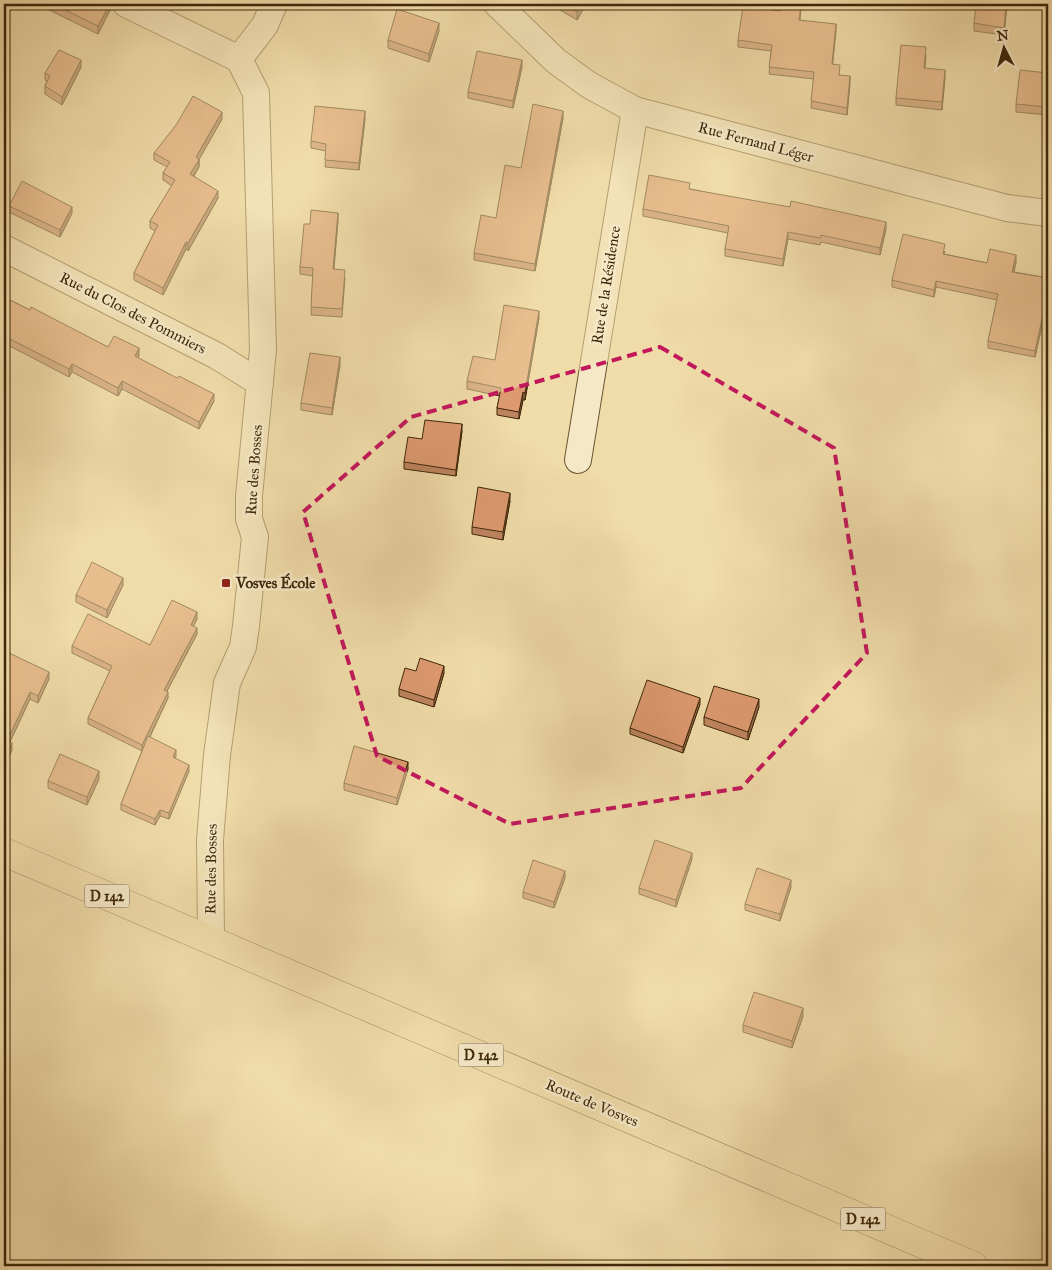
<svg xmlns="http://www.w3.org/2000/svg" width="1052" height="1270" font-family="'IM FELL Great Primer',serif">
<rect width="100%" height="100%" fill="#f0dca9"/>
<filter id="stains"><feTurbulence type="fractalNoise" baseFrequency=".004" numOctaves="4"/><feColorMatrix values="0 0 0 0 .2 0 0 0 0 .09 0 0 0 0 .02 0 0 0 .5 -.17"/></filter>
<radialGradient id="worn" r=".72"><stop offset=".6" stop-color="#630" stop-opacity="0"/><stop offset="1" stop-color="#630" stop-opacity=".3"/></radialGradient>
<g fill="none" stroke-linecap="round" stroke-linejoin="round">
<defs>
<g id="minor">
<polyline points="126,4 239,59"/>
<polyline points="497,4 556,61 589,85 635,110 1007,208 1048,213"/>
<polyline points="239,59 265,25 274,4"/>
<polyline points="4,248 217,356 260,383"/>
<polyline points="578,460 635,110"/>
<polyline points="211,940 210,840 217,755 227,683 243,647 246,626 255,537 249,519 249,496 263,349 256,93 239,59"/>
</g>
<polyline id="major" points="4,852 974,1266"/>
</defs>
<!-- minor casing -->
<use href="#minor" stroke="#6b5431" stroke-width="28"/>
<!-- major casing -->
<use href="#major" stroke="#3f2709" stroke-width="29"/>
<!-- minor -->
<use href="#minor" stroke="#f5e8c7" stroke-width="26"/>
<!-- major -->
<use href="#major" stroke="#f0dca9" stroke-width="28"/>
</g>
<!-- wall -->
<g fill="#be845f" stroke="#3f2709">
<polygon points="14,4 27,4 25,8"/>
<polygon points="37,4 111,4 111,8 98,34"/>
<polygon points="550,4 586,4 577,20"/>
<polygon points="1007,4 1004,35 974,31 974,23"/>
<polygon points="801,9 800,20 836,31 832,64 840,75 850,83 847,115 811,108 814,79 769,74 771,51 738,47 738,40 780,11"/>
<polygon points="439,31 429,62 388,48 388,40"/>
<polygon points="926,55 925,68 945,77 942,110 896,105 896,98"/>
<polygon points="81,67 62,105 45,94 45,86 47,81 45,80 45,73"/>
<polygon points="522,67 513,108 468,98 468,92"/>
<polygon points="1048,73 1048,115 1016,112 1016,104"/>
<polygon points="563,118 535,271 474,260 474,253 496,218 521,168"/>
<polygon points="222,119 199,159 199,167 194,176 218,198 188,251 186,249 163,295 134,280 134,273 155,231 150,228 150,221 172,186 163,180 163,173 167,167 154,160 154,153"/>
<polygon points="365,119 359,170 325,167 326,151 311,148 311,141"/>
<polygon points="690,189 886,229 880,255 821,242 820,245 788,239 783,266 725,256 725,249 728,233 643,216 643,209"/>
<polygon points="9,206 72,213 60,237 9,212"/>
<polygon points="338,220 334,269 345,278 342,317 311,315 313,276 300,274 300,267 310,224"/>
<polygon points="945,251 944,254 987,263 1016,262 1014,272 1048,278 1048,322 1043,321 1035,357 988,348 988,341 997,300 936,287 934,297 892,287 892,280"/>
<polygon points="4,297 30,310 108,347 139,355 138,358 214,401 199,429 122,389 118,396 72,372 69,377 4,343"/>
<polygon points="539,318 525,400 523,400 519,419 497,415 497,408 500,396 467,389 467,381 495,360"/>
<polygon points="340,365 332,415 301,410 301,403"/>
<polygon points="462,431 456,476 404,469 404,462 422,439"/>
<polygon points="510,501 503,540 472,534 472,527"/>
<polygon points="123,585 107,618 76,602 76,595"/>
<polygon points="197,619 193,626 197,634 167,691 168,698 150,737 176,756 175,758 189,771 169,819 160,816 155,825 121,810 121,804 142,751 88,724 88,718 110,671 72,653 72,646 150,645"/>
<polygon points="4,659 49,679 38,703 30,699 10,742 12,750 4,768"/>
<polygon points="444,673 434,707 399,696 399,689"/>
<polygon points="700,704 683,753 630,734 630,728"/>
<polygon points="759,707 748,740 704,725 704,717"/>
<polygon points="408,769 397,805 344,790 344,783"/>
<polygon points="99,779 87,805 48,788 48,781"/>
<polygon points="692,859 676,907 639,894 639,888"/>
<polygon points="565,878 554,908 523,898 523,892"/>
<polygon points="791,887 780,921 745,910 745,904"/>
<polygon points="803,1016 792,1048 743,1032 743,1025"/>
</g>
<!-- shaded-wall -->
<g fill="#9b6b4e" stroke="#3f2709">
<polygon points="110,4 111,4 111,8 98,34 98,26"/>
<polygon points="582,4 586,4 577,20 577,12"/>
<polygon points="1006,4 1007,4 1004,35 1004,28"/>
<polygon points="439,23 439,31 429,62 429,54"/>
<polygon points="836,24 836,31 832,71 832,64"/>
<polygon points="81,60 81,67 62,105 62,97"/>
<polygon points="522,60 522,67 513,108 513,101"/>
<polygon points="945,70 945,77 942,110 942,102"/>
<polygon points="850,76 850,83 847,115 847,108"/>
<polygon points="365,111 365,119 359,170 359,163"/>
<polygon points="563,111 563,118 535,271 535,264"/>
<polygon points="222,112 222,119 196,165 196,157"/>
<polygon points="199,160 199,167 190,181 190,174"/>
<polygon points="218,191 218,198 188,251 188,243"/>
<polygon points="72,207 72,213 60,237 60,230"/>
<polygon points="338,213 338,220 333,277 333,269"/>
<polygon points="886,222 886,229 880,255 880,248"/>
<polygon points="788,232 788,239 783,266 783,259"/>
<polygon points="186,242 186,249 163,295 163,288"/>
<polygon points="1016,255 1016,262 1012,278 1012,272"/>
<polygon points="936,281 936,287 934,297 934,290"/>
<polygon points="539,311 539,318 525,400 525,393"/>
<polygon points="1043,314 1043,321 1035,357 1035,351"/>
<polygon points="139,348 139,355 135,364 135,356"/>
<polygon points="340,357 340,365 332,415 332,408"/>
<polygon points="72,364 72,372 69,377 69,369"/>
<polygon points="122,381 122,389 118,396 118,388"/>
<polygon points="523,392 523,400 519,419 519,412"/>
<polygon points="214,394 214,401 199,429 199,422"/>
<polygon points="462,424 462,431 456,476 456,470"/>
<polygon points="510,493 510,501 503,540 503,532"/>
<polygon points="123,578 123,585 107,618 107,610"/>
<polygon points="197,612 197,619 191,632 191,625"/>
<polygon points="197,628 197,634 164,697 164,690"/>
<polygon points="444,666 444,673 434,707 434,700"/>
<polygon points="49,672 49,679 38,703 38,696"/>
<polygon points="30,692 30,699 7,748 7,741"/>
<polygon points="168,692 168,698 142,752 142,745"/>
<polygon points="700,698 700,704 683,753 683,747"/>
<polygon points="759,699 759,707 748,740 748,732"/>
<polygon points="12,743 12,750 4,768 4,761"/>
<polygon points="176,750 176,756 173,763 173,757"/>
<polygon points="408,762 408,769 397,805 397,798"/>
<polygon points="189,765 189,771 169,819 169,813"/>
<polygon points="99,771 99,779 87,805 87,797"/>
<polygon points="160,810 160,816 155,825 155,819"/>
<polygon points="692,853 692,859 676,907 676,900"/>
<polygon points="565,871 565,878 554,908 554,902"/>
<polygon points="791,880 791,887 780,921 780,914"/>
<polygon points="803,1008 803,1016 792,1048 792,1041"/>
</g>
<!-- building -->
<g fill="#dd996f" stroke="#3f2709">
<polygon points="53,4 110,4 98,26"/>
<polygon points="563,4 582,4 577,12"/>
<polygon points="781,4 801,4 799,20 836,24 832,64 840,65 839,75 850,76 847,108 811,101 814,72 769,67 772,45 738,40 743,6 780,11"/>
<polygon points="976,4 1006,4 1004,28 974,23"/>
<polygon points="397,9 439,23 429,54 388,40"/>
<polygon points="901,45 926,47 924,68 945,70 942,102 896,98"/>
<polygon points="59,50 81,60 62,97 45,86 50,76 45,73"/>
<polygon points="477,51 522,60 513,101 468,92"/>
<polygon points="1020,70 1048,73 1048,107 1016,104"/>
<polygon points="193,96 222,112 196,157 199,160 190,174 218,191 188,243 186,242 163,288 134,273 158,225 150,221 175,180 163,173 170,162 154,153 176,125"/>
<polygon points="533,104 563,111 535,264 474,253 481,215 496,218 505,165 521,168"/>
<polygon points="315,106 365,111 359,163 325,160 326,144 311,141"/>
<polygon points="649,175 690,183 689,189 790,207 791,201 886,222 880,248 821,235 820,238 788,232 783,259 725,249 729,226 643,209"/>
<polygon points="22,181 72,207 60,230 9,206"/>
<polygon points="311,210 338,213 333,269 345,270 342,309 311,307 313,268 300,267 304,224 310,224"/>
<polygon points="903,234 945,244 943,254 987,263 990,249 1016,255 1012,272 1048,278 1048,315 1043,314 1035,351 988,341 998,294 936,281 934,290 892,280"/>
<polygon points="4,297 30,310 31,307 108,347 114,336 139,348 135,356 177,378 179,376 214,394 199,422 122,381 118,388 72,364 69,369 4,336"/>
<polygon points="504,305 539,311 525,393 523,392 519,412 497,408 501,388 467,381 473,356 495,360"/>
<polygon points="310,353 340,357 332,408 301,403"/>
<polygon points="425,420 462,424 456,470 404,462 408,437 422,439"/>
<polygon points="478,487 510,493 503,532 472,527"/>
<polygon points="92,562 123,578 107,610 76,595"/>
<polygon points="172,600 197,612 191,625 197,628 164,690 168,692 142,745 88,718 112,666 72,646 88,614 150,645"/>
<polygon points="7,652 49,672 38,696 30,692 7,741 12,743 4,761 4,659"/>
<polygon points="420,658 444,666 434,700 399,689 405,668 416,671"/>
<polygon points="647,680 700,698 683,747 630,728"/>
<polygon points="714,686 759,699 748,732 704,717"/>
<polygon points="148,736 176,750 173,757 189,765 169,813 160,810 155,819 121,804"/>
<polygon points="354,746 408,762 397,798 344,783"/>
<polygon points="60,754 99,771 87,797 48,781"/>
<polygon points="655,840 692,853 676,900 639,888"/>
<polygon points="533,860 565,871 554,902 523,892"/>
<polygon points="757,868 791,880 780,914 745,904"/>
<polygon points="754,992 803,1008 792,1041 743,1025"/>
</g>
<!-- marked area -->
<path d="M0 0H1052V1270H0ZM660 347 834 448 867 653 741 788 510 824 377 756 303 512 411 417Z" fill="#f0dca9" fill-opacity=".55" fill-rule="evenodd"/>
<path fill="none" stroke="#c2185b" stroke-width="4" stroke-dasharray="10 6" stroke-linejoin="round" d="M660 347 834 448 867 653 741 788 510 824 377 756 303 512 411 417Z"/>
<!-- markers -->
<rect fill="#8f2418" stroke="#f5e8c7" stroke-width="2" x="221" y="578" width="10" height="10" rx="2.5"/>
<g text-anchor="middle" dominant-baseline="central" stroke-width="5" stroke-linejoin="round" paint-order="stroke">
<!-- shield labels -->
<g fill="#f5e8c7" stroke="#766142" stroke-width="1">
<rect x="84.5" y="884.5" width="45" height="23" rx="4"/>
<rect x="458.5" y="1043.5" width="45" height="23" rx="4"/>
<rect x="840.5" y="1207.5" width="45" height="23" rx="4"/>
</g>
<g font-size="14" font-weight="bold" fill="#3f2709">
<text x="107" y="896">D 142</text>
<text x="481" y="1055">D 142</text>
<text x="863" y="1219">D 142</text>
</g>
<!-- street labels -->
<g font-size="15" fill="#3f2709" stroke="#f5e8c7">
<text transform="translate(756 142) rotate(15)">Rue Fernand Léger</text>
<text transform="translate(606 285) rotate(-81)">Rue de la Résidence</text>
<text transform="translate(133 313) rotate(27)">Rue du Clos des Pommiers</text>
<text transform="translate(254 470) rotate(-86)">Rue des Bosses</text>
<text transform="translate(211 869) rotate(-89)">Rue des Bosses</text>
<text transform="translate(592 1103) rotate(23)">Route de Vosves</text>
</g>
<!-- poi labels -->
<g font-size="15" font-weight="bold" fill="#3f2709" stroke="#f5e8c7" text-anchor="start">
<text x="236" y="583">Vosves École</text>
</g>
</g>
<!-- margin -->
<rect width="1052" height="1270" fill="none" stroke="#f0dca9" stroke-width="20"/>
<rect x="5" y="5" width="1042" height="1260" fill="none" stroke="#3f2709" stroke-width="2.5"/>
<rect x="10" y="10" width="1032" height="1250" fill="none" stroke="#3f2709"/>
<!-- north arrow -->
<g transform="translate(1004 48) rotate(354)" stroke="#f5e8c7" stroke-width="4" paint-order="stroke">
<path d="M0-4L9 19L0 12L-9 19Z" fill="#3f2709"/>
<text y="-8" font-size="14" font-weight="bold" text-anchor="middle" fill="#3f2709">N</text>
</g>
<rect width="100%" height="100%" filter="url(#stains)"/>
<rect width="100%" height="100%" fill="url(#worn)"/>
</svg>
